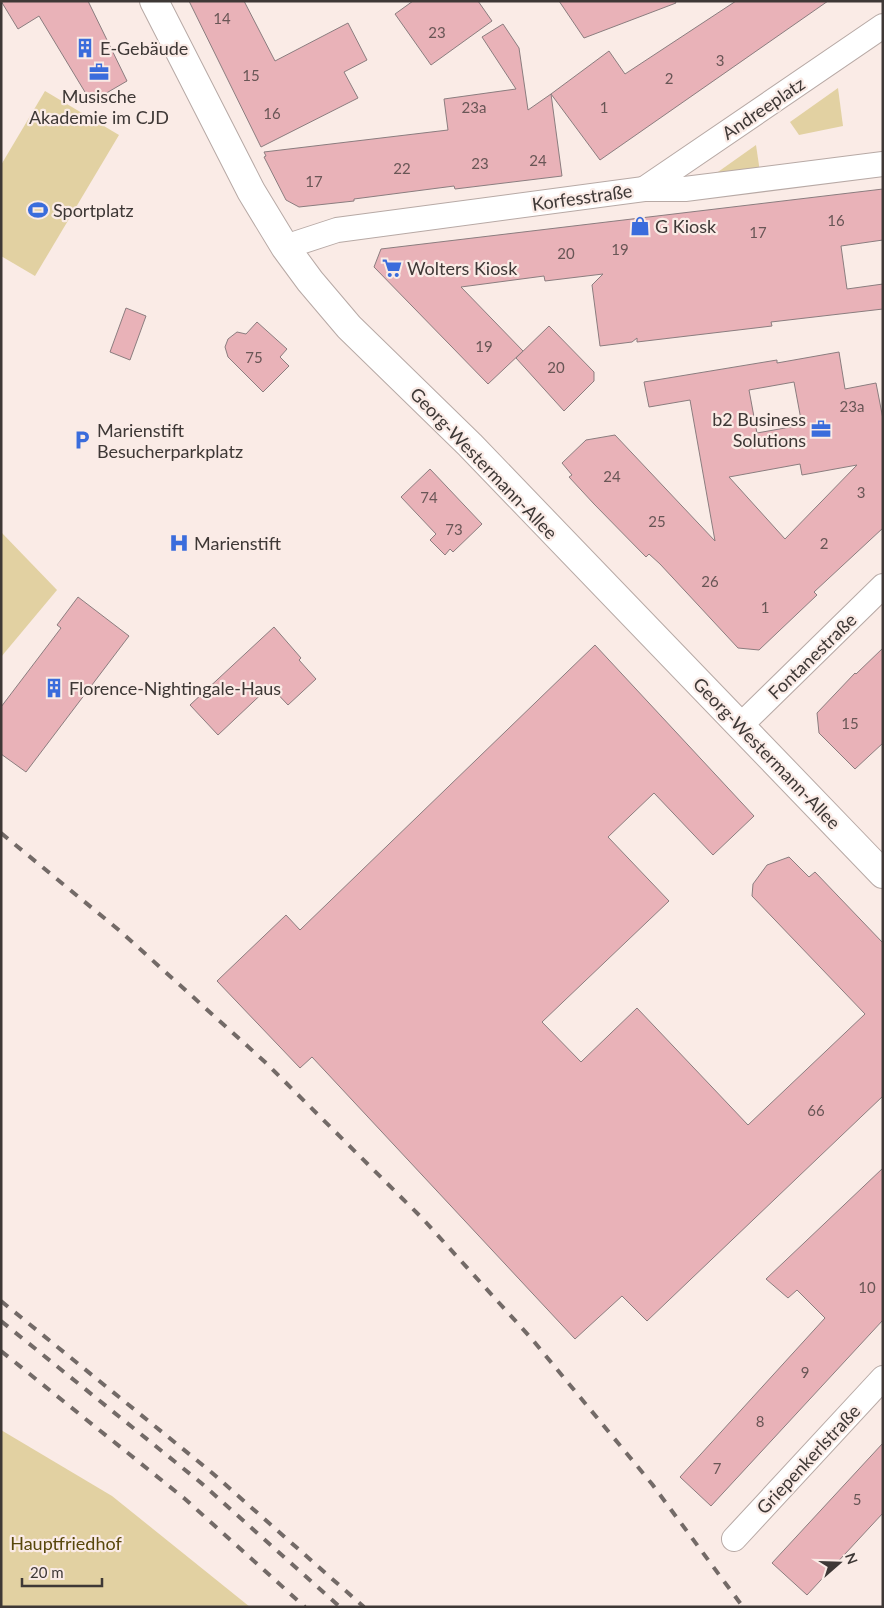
<svg xmlns="http://www.w3.org/2000/svg" width="884" height="1608" font-family="Lato,sans-serif">
<rect width="100%" height="100%" fill="#faebe6"/>
<!-- green -->
<g fill="#e2d1a2">
<polygon points="838,88 843,126 799,135 790,122"/>
<polygon points="45,91 119,135 35,276 1,256 1,165"/>
<polygon points="756,145 760,172 708,179"/>
<polygon points="1,532 57,590 1,657"/>
<polygon points="1,1430 112,1496 250,1607 1,1607"/>
</g>
<!-- building -->
<g fill="#e9b2b8" stroke="#8b7d7f" fill-rule="evenodd">
<polygon points="1,1 88,1 127,81 91,102 39,16 18,29"/>
<polygon points="189,1 244,1 275,61 348,23 367,60 344,72 358,98 261,147"/>
<polygon points="413,1 478,1 492,21 431,65 395,14"/>
<polygon points="559,1 675,1 676,3 584,38"/>
<polygon points="736,1 828,1 600,160 551,94 609,51 625,74"/>
<polygon points="503,24 519,48 528,110 551,94 562,176 455,189 454,186 354,199 354,201 299,207 286,200 264,157 266,156 264,152 448,130 444,99 516,89 482,37"/>
<polygon points="883,189 883,240 841,246 847,289 883,284 883,309 771,322 772,326 637,342 637,338 632,342 600,346 592,285 603,274 545,281 544,276 461,287 523,351 488,384 374,267 381,249"/>
<polygon points="126,308 146,316 130,360 110,352"/>
<polygon points="257,322 287,349 280,357 289,366 263,392 228,357 225,347 228,339 237,332 246,334"/>
<polygon points="549,326 594,372 594,381 564,411 516,358"/>
<path d="M839 352 845 389 876 383 883 419V528L814 592 817 595 759 650 738 648 660 564 649 554 646 557 594 504 569 477 572 475 562 463 586 440 615 435 715 541 690 400 649 407 644 382 777 360V363ZM794 382 802 425 757 433 749 390ZM800 464 802 475 857 465 785 539 729 477Z"/>
<polygon points="430,469 482,524 453,552 450,549 445,555 430,540 436,534 401,497"/>
<polygon points="78,597 129,636 26,772 1,754 1,707 61,628 57,625"/>
<polygon points="274,627 301,658 299,660 316,679 288,705 270,686 218,735 190,705"/>
<polygon points="595,645 754,816 713,855 654,793 608,837 669,901 542,1022 581,1062 637,1008 748,1125 865,1014 752,896 753,884 767,865 789,857 809,877 815,872 883,943 883,1096 647,1321 622,1296 575,1339 312,1057 300,1068 217,981 286,915 300,930"/>
<polygon points="883,648 883,743 855,769 819,733 817,713 855,673 856,674"/>
<polygon points="883,1168 883,1320 711,1506 680,1477 825,1318 797,1290 788,1298 766,1279"/>
<polygon points="883,1443 883,1513 807,1595 772,1563"/>
</g>
<g fill="none" stroke-linecap="round" stroke-linejoin="round">
<defs>
<g id="street">
<polyline points="644,189 883,26"/>
<polyline points="285,247 337,230 644,189 685,189 883,164"/>
<polyline points="741,725 883,586"/>
<polyline points="734,1539 883,1378"/>
</g>
<polyline id="secondary" points="154,1 251,191 285,247 310,281 349,327 470,445 883,874"/>
</defs>
<!-- street casing -->
<use href="#street" stroke="#b7a9a5" stroke-width="26"/>
<!-- secondary casing -->
<use href="#secondary" stroke="#b7a9a5" stroke-width="30"/>
<!-- street -->
<use href="#street" stroke="#fff" stroke-width="24"/>
<!-- secondary -->
<use href="#secondary" stroke="#fff" stroke-width="28"/>
<!-- rail -->
<g stroke="#736a67" stroke-width="4" stroke-dasharray="9 9" stroke-linecap="butt">
<polyline points="1,833 120,931 265,1062 422,1218 531,1338 652,1484 743,1607"/>
<polyline points="1,1301 210,1471 364,1607"/>
<polyline points="1,1321 200,1482 340,1607"/>
<polyline points="1,1351 185,1499 305,1607"/>
</g>
</g>
<!-- icons -->
<defs>
<symbol id="building-bare" viewBox="-9 -9 18 18"><path d="M-4-6H4V6H1V3H-1V6H-4ZM-2.5-4.3h1.7v1.8h-1.7ZM.8-4.3h1.7v1.8H.8ZM-2.5-1h1.7V.8h-1.7ZM.8-1h1.7V.8H.8Z" fill="#3a6cdc" stroke="#faebe6" stroke-width="2.5" paint-order="stroke"/></symbol>
<symbol id="office-bare" viewBox="-9 -9 18 18"><path d="M-6-3h4V-5.5h4V-3h4V5H-6ZM-1-4.5V-3h2v-1.5ZM-6 0V1H6V0Z" fill="#3a6cdc" stroke="#faebe6" stroke-width="2.5" paint-order="stroke"/></symbol>
<symbol id="stadium-bare" viewBox="-9 -9 18 18"><path d="M0-5a6.5 5 0 1 0 0 10a6.5 5 0 1 0 0-10ZM-3.5-1.8h7v3.6h-7Z" fill="#3a6cdc" stroke="#faebe6" stroke-width="2.5" paint-order="stroke"/></symbol>
<symbol id="shop-bare" viewBox="-9 -9 18 18"><path d="M-5-2.5h2.3a2.7 3.5 0 0 1 5.4 0H5L5.5 6h-11ZM-1.5-2.5h3a1.5 2.3 0 0 0-3 0Z" fill="#3a6cdc" stroke="#faebe6" stroke-width="2.5" paint-order="stroke"/></symbol>
<symbol id="supermarket-bare" viewBox="-9 -9 18 18"><path d="M-6-5.5h2.5l.6 2H6L4.5 2H-2.5L-4.4-4H-6ZM-1.5 3.2a1.3 1.3 0 1 0 .1 0ZM3 3.2a1.3 1.3 0 1 0 .1 0Z" fill="#3a6cdc" stroke="#faebe6" stroke-width="2.5" paint-order="stroke"/></symbol>
<symbol id="parking-bare" viewBox="-9 -9 18 18"><path d="M-3.5-5.5H1a3.5 3.5 0 0 1 0 7H-1V5.5H-3.5ZM-1-3.4V-.6H.8a1.4 1.4 0 0 0 0-2.8Z" fill="#3a6cdc" stroke="#faebe6" stroke-width="2.5" paint-order="stroke"/></symbol>
<symbol id="hospital-bare" viewBox="-9 -9 18 18"><path d="M-5-5h3v3.5h4V-5h3V5h-3V1.5h-4V5h-3Z" fill="#3a6cdc" stroke="#faebe6" stroke-width="2.5" paint-order="stroke"/></symbol>
</defs>
<g fill-rule="evenodd">
<use href="#building-bare" x="71" y="34" width="28" height="28"/>
<use href="#office-bare" x="85" y="58" width="28" height="28"/>
<use href="#stadium-bare" x="24" y="196" width="28" height="28"/>
<use href="#shop-bare" x="626" y="212" width="28" height="28"/>
<use href="#supermarket-bare" x="378" y="254" width="28" height="28"/>
<use href="#office-bare" x="807" y="415" width="28" height="28"/>
<use href="#parking-bare" x="68" y="426" width="28" height="28"/>
<use href="#hospital-bare" x="165" y="529" width="28" height="28"/>
<use href="#building-bare" x="40" y="674" width="28" height="28"/>
</g>
<g text-anchor="middle" dominant-baseline="central" stroke-width="4.5" stroke-linejoin="round" paint-order="stroke">
<!-- number labels -->
<g font-size="15" fill="#695656">
<text x="222" y="18">14</text>
<text x="437" y="32">23</text>
<text x="720" y="60">3</text>
<text x="251" y="75">15</text>
<text x="669" y="78">2</text>
<text x="474" y="107">23a</text>
<text x="604" y="107">1</text>
<text x="272" y="113">16</text>
<text x="538" y="160">24</text>
<text x="480" y="163">23</text>
<text x="402" y="168">22</text>
<text x="314" y="181">17</text>
<text x="836" y="220">16</text>
<text x="758" y="232">17</text>
<text x="620" y="249">19</text>
<text x="566" y="253">20</text>
<text x="484" y="346">19</text>
<text x="254" y="357">75</text>
<text x="556" y="367">20</text>
<text x="852" y="406">23a</text>
<text x="612" y="476">24</text>
<text x="861" y="492">3</text>
<text x="429" y="497">74</text>
<text x="657" y="521">25</text>
<text x="454" y="529">73</text>
<text x="824" y="543">2</text>
<text x="710" y="581">26</text>
<text x="765" y="607">1</text>
<text x="850" y="723">15</text>
<text x="816" y="1110">66</text>
<text x="867" y="1287">10</text>
<text x="805" y="1372">9</text>
<text x="760" y="1421">8</text>
<text x="717" y="1468">7</text>
<text x="857" y="1499">5</text>
</g>
<!-- poi labels -->
<g font-size="18" fill="#3e3836" stroke="#faebe6" text-anchor="start">
<text x="100" y="48">E-Gebäude</text>
<text x="99" y="96" text-anchor="middle">Musische<tspan x="99" dy="21">Akademie im CJD</tspan></text>
<text x="53" y="210">Sportplatz</text>
<text x="655" y="226">G Kiosk</text>
<text x="407" y="268">Wolters Kiosk</text>
<text x="806" y="419" text-anchor="end">b2 Business<tspan x="806" dy="21">Solutions</tspan></text>
<text x="97" y="430">Marienstift<tspan x="97" dy="21">Besucherparkplatz</tspan></text>
<text x="194" y="543">Marienstift</text>
<text x="69" y="688">Florence-Nightingale-Haus</text>
</g>
<!-- street labels -->
<g font-size="18" fill="#3e3836" stroke="#faebe6">
<text transform="translate(763 108) rotate(-34)">Andreeplatz</text>
<text transform="translate(582 197) rotate(-8)">Korfesstraße</text>
<text transform="translate(484 463) rotate(46)">Georg-Westermann-Allee</text>
<text transform="translate(812 656) rotate(-44)">Fontanestraße</text>
<text transform="translate(767 753) rotate(46)">Georg-Westermann-Allee</text>
<text transform="translate(808 1459) rotate(-47)">Griepenkerlstraße</text>
</g>
<!-- park labels -->
<g font-size="18" fill="#58470b" stroke="#faebe6">
<text x="66" y="1543">Hauptfriedhof</text>
</g>
</g>
<!-- border -->
<rect width="884" height="1608" fill="none" stroke="#3e3836" stroke-width="5"/>
<!-- north arrow -->
<g transform="translate(839 1563) rotate(70)" stroke="#faebe6" stroke-width="4" paint-order="stroke">
<path d="M0-4L9 19L0 12L-9 19Z" fill="#3e3836"/>
<text y="-8" font-size="14" font-weight="bold" text-anchor="middle" fill="#3e3836">N</text>
</g>
<!-- scale -->
<path d="M22 1578v8h80v-8" fill="none" stroke="#3e3836" stroke-width="2.5"/>
<text x="30" y="1578" font-size="15" fill="#3e3836" stroke="#faebe6" stroke-width="4" paint-order="stroke">20 m</text>
</svg>
